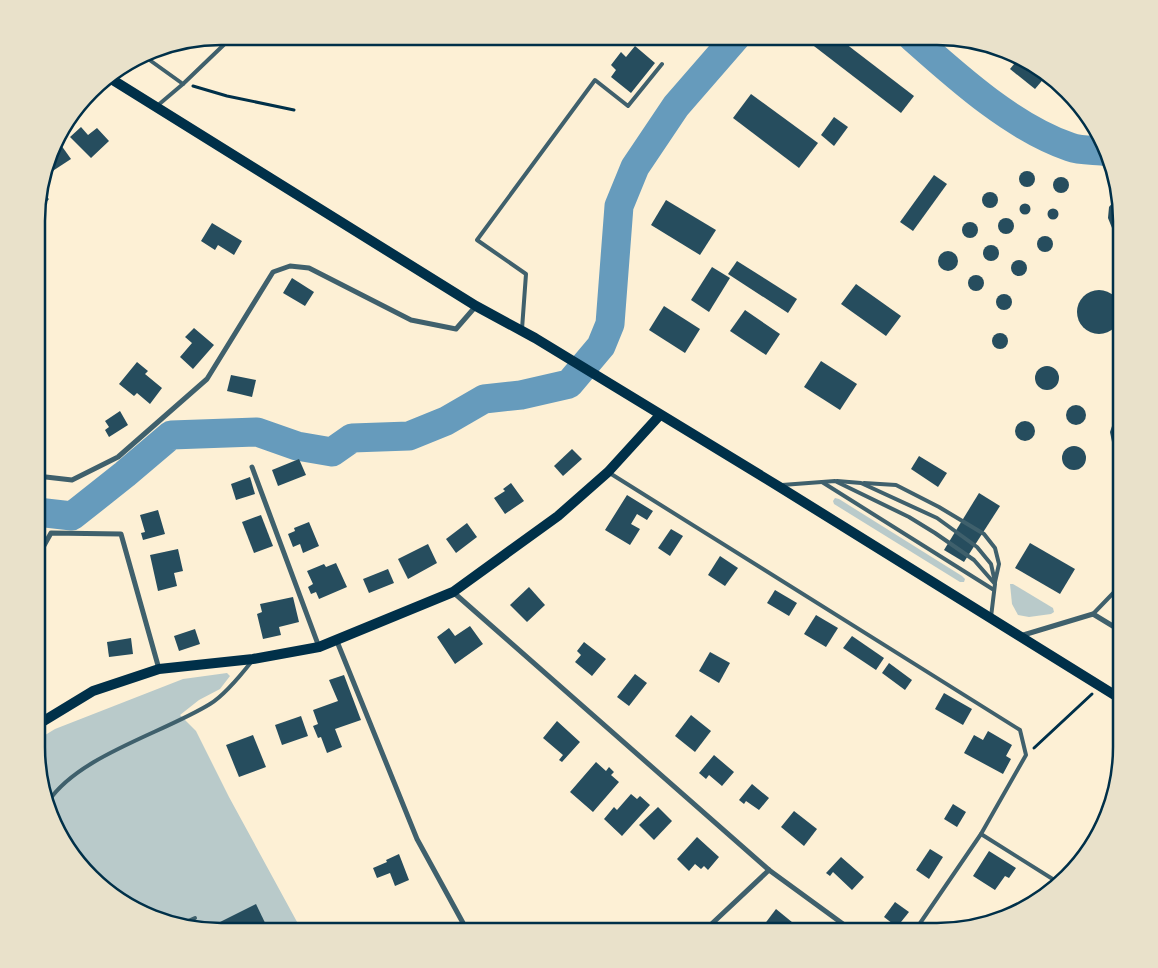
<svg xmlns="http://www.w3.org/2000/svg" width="1158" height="968" font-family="'Fira Sans',sans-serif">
<rect width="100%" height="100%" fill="#fdf0d5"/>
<!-- green -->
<g fill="#b9caca">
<polygon points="835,498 839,499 962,576 965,579 964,582 960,582 834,504 833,501"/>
<polygon points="1010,584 1013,584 1053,608 1054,612 1051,614 1029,617 1018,615 1012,604"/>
<polygon points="227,673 230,676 220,689 199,700 180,715 196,731 229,797 302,931 209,931 150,918 90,878 55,829 37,760 37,740 55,729 183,679"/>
</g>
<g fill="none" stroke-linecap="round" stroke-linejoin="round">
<!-- river -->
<g stroke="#669bbc" stroke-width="29">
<path d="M912 37C957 77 1012 127 1070 147 1081 151 1096 150 1108 152"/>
<polyline points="37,512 72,516 125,474 171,435 257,432 297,446 332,452 352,438 409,436 446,421 484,399 521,395 569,384 601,346 610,324 619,206 635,167 676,106 736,37"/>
</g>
</g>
<!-- building -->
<g fill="#264d5e">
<polygon points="814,37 837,37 914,96 901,113 810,43"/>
<polygon points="635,46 655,63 631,93 611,77 616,70 611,65 621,52 626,57"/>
<polygon points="1019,58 1046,76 1035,89 1010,69"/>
<polygon points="751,94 818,143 799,168 733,118"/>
<polygon points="834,117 848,127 834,146 821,135"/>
<polygon points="81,127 88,135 97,128 109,141 91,158 70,137"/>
<polygon points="61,145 71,159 48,174 46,171 53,151"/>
<circle cx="1027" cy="179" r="8"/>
<polygon points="934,175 947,184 913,231 900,222"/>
<circle cx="1061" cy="185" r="8"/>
<polygon points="41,192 49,199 38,212 38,196"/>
<circle cx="990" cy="200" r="8"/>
<polygon points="1117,197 1122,221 1122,235 1112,228 1108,218 1109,207"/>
<polygon points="666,200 716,230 700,255 651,225"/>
<circle cx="1025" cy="209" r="5.5"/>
<circle cx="1053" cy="214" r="5.5"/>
<circle cx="1006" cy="226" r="8"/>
<circle cx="970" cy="230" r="8"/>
<polygon points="212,223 242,241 234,255 218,245 215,250 201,241"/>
<circle cx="1045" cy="244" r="8"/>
<circle cx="991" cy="253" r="8"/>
<circle cx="948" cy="261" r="10"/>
<circle cx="1019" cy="268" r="8"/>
<polygon points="737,261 797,299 788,313 728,274"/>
<polygon points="712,267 730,278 709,312 691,300"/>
<circle cx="976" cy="283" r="8"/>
<polygon points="292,278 314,292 305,306 283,293"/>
<polygon points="856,284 901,316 886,336 841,304"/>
<circle cx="1099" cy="312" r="22"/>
<circle cx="1004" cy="302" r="8"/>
<polygon points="664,306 700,329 685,353 649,330"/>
<polygon points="745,310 780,334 766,355 730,331"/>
<polygon points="194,328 214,345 193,369 180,357 192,343 185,337"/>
<circle cx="1000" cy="341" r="8"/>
<polygon points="821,361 857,384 840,410 804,387"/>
<polygon points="137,362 148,371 145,374 162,388 150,404 137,393 134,396 119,384"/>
<circle cx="1047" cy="378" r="12"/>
<polygon points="231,375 256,380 252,397 227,391"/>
<circle cx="1076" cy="415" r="10"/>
<polygon points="120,411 128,425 109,437 105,430 109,427 105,421"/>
<polygon points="1122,419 1122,448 1112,442 1110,432 1113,423"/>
<circle cx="1025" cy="431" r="10"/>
<circle cx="1074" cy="458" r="12"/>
<polygon points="572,449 582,459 563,476 554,466"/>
<polygon points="919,456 947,473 938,487 911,469"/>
<polygon points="299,459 306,475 278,486 272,470"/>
<polygon points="250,477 255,494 236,500 231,484"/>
<polygon points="511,483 524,501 505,514 494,498 505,491 503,489"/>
<polygon points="979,493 1000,506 964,562 944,550"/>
<polygon points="627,495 653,511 647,520 637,514 631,524 640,529 630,545 605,530"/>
<polygon points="158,510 165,534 143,540 141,533 145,532 140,515"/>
<polygon points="261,515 273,546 254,553 242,522"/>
<polygon points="309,522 319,546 303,553 300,544 293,547 288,534 295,531 294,528"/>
<polygon points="467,523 477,537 456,553 446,539"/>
<polygon points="671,529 683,536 670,556 658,548"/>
<polygon points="1030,543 1075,569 1060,594 1015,568"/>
<polygon points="428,544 437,563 408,579 398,559"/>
<polygon points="178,549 183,571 174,573 177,586 158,591 150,555"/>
<polygon points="720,556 738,568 725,586 708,575"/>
<polygon points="336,563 347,587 319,599 316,592 311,594 308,587 313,584 307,571 324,564 326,567"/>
<polygon points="388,569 394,583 369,593 363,579"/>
<polygon points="529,587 545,605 527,622 510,605"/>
<polygon points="775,590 797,603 789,616 767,603"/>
<polygon points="293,597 299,622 279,627 281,635 263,639 257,614 262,612 260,604"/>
<polygon points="816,615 838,628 826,647 804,634"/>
<polygon points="470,626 483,644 455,664 437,637 449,628 455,636"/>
<polygon points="195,629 200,644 179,651 174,636"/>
<polygon points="852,636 884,658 876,670 843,648"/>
<polygon points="131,638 133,654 109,657 107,642"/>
<polygon points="584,642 606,659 592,676 575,662 581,655 577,651"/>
<polygon points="710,652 730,663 719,683 699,671"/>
<polygon points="889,663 912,680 905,690 882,673"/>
<polygon points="635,674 647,683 629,706 617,697"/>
<polygon points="344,675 361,720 335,729 342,747 327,753 321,737 318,738 313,726 318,724 313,710 338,701 329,680"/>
<polygon points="944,693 972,709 963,725 935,709"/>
<polygon points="691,715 711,731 695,752 675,736"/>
<polygon points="301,716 308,736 282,745 275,725"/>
<polygon points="557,721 580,742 562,762 559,760 563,755 543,738"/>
<polygon points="988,731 1012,745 1006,756 1011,759 1003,774 964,753 974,735 983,740"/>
<polygon points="253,735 266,767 239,777 226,745"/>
<polygon points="714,755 734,772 722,786 709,775 706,779 699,773"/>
<polygon points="596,762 606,771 609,767 614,772 611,775 619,782 593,812 570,792"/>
<polygon points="752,784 769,798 759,810 746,801 744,804 739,800"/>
<polygon points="631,794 637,799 640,796 650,805 622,836 604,819 614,807 617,810"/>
<polygon points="953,804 966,812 957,827 944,819"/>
<polygon points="658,807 672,821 654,840 639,825"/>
<polygon points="794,811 817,829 804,846 781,827"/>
<polygon points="697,837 719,857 708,870 704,866 701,869 695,864 689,871 677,859"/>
<polygon points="930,849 943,857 929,879 916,870"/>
<polygon points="989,851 1016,868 1009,878 1005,876 995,890 973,876"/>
<polygon points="399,854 409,880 395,886 390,873 377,878 373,868 387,862 386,860"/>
<polygon points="841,857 864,877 852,890 833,872 830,876 826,873"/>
<polygon points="895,902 909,912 897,927 884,917"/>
<polygon points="256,904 268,929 263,931 204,930"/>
<polygon points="776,909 798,927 794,932 762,932 760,930"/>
</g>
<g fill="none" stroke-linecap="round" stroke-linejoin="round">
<!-- path -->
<g stroke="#003049" stroke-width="3">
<polyline points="193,86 227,96 294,110"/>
<polyline points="1034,748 1092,694"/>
</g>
<!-- service -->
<g stroke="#3f606c" stroke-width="4">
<polyline points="144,56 183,84 233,36"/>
<polyline points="157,106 183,84"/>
<polyline points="522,329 526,274 477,240 595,80 628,106 662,64"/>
<polyline points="608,472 1020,730 1026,755 981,834 914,932"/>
<polyline points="837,481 861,483 937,518 977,547 991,564 995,582"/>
<polyline points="822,482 994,590"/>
<polyline points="864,483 896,485 939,507 984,534 995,548 999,564 995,582"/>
<polyline points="782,485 835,481 909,517 935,533 974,560 995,584 991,617"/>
<polyline points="1093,614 1121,585"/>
<path d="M48 802C78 756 163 733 210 704 225 695 241 675 252 661"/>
<polyline points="981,834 1059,883"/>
<polyline points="179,925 195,918"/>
</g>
<!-- minor -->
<g stroke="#3f606c" stroke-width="5">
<polyline points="252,467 319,647"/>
<polyline points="37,476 72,480 118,457 207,379 273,272 290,266 309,268 411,320 456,329 476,306"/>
<polyline points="37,558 51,533 121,534 159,669"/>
<polyline points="453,592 769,870 854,932"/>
<polyline points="1020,636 1093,614 1121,631"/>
<polyline points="336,639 417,839 468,932"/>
<polyline points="703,932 769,870"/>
</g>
<!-- secondary -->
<g stroke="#003049" stroke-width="10">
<polyline points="108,77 476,306 535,338 778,486 1121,699"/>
<polyline points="37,725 93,691 159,669 253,659 319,647 453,592 558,516 608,472 660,415"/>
</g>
</g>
<!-- crop -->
<path d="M0 0H1158V968H0ZM221 45H937A176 176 0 0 1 1113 221V747A176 176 0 0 1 937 923H221A176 176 0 0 1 45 747V221A176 176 0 0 1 221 45Z" fill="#e9e1ca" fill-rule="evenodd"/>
<path fill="none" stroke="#003049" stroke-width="2.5" d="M221 45H937A176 176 0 0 1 1113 221V747A176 176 0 0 1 937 923H221A176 176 0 0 1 45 747V221A176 176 0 0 1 221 45Z"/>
</svg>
